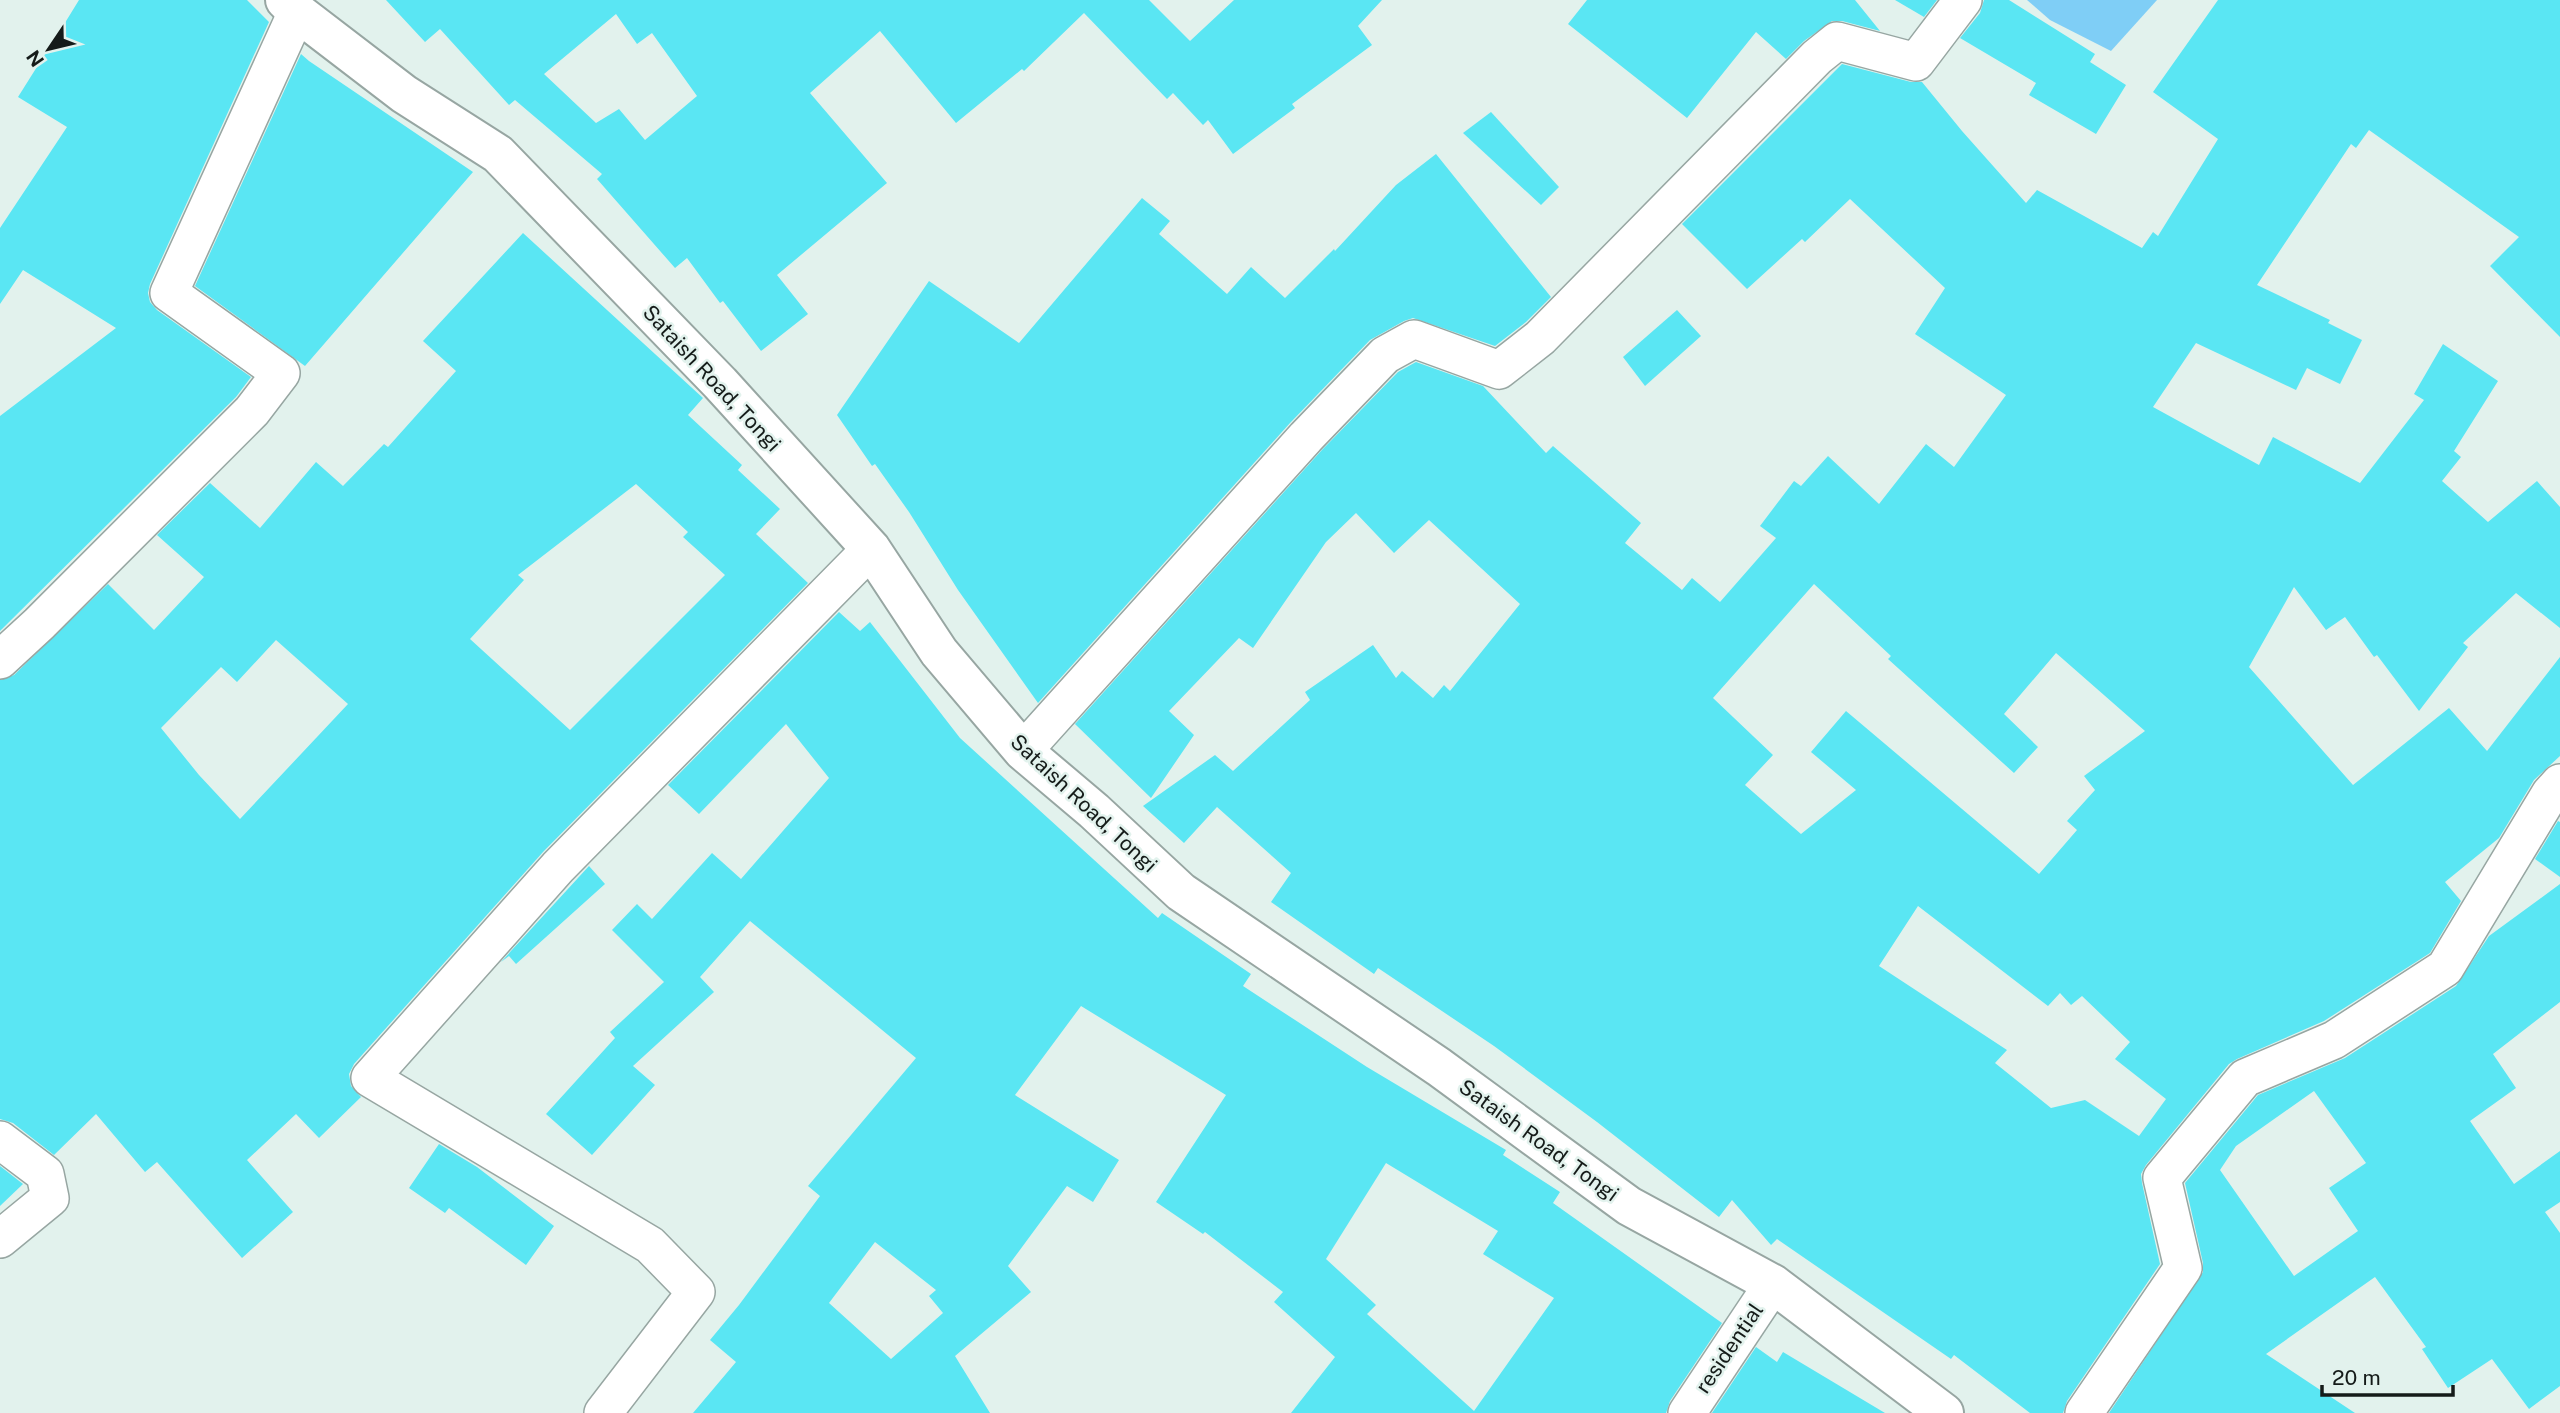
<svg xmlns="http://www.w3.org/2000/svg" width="2560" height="1413" font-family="'Public Sans',sans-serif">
<rect width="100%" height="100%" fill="#e2f2ed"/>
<!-- water -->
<polygon fill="#7fcef6" points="2027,0 2157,0 2111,51 2050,20"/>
<!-- building -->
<g fill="#5ae6f3" fill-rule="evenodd">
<polygon points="79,0 247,0 269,22 150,284 148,293 150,302 157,310 251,377 236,397 0,631 0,416 116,328 23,270 0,304 0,228 67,127 18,97 52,43 66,29 63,26"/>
<path d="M386 0H1149L1190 41 1234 0H1382L1358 26 1372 45 1292 104 1295 108 1233 154 1208 120 1203 125 1173 93 1167 99 1084 13 1024 71 1022 69 956 123 880 31 810 93 887 183 777 275 808 314 761 351 723 301 720 303 687 258 675 268 597 179 602 174 515 100 509 105 440 29 425 42ZM616 14 637 44 652 33 697 96 645 140 619 109 596 123 544 74Z"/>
<polygon points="1587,0 1855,0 1880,31 1842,21 1832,21 1804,41 1786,59 1756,32 1687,118 1568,24"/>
<polygon points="1895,0 1937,0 1924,17"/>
<polygon points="1984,0 2009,0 2095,54 2090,62 2126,85 2096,134 2029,95 2036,83 1960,38 1980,13"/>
<path d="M2218 0H2560V337L2490 266 2519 237 2369 130 2356 148 2351 144 2257 285 2330 320 2328 323 2362 340 2340 384 2307 368 2296 390 2196 343 2153 407 2259 465 2273 437 2360 483 2424 400 2414 394 2443 344 2498 381 2454 451 2461 457 2442 481 2488 522 2537 481 2560 507V628L2516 593 2463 643 2468 647 2419 711 2377 655 2374 657 2345 617 2326 630 2294 587 2249 667 2353 785 2449 708 2487 751 2560 657V756L2534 780 2499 838 2445 882 2461 901 2430 953 2324 1021 2237 1059 2229 1064 2146 1165 2141 1174 2142 1183 2160 1264 2067 1401 2063 1413H2030L1954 1355 1951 1359 1777 1239 1771 1245 1732 1200 1719 1217 1597 1122 1494 1046 1378 968 1374 974 1271 902 1291 873 1217 807 1184 843 1143 806 1215 755 1233 771 1310 700 1305 692 1373 645 1396 678 1402 671 1433 698 1444 685 1450 691 1520 604 1429 520 1394 553 1356 513 1326 542 1253 648 1239 638 1169 711 1194 735 1151 798 1075 724 1321 451 1398 372 1416 362 1483 386 1546 453 1553 446 1641 523 1625 543 1682 590 1692 578 1720 602 1776 538 1760 526 1794 481 1801 486 1828 456 1879 504 1926 444 1954 467 2006 395 1915 334 1945 288 1850 199 1805 242 1802 239 1747 289 1682 224 1842 64 1911 82H1922L1962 131 2026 203 2037 190 2142 248 2153 232 2158 236 2218 139 2153 92ZM1814 584 1891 656 1888 659 2014 773 2038 747 2004 714 2056 653 2145 731 2084 776 2095 790 2067 821 2077 830 2039 874 1846 711 1811 752 1856 790 1801 834 1745 785 1773 755 1713 698ZM1918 906 2048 1006 2060 993 2071 1005 2082 996 2130 1042 2115 1059 2166 1099 2139 1136 2085 1100 2051 1108 1995 1063 2007 1050 1879 966Z"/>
<polygon points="301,54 309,61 473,172 305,366 195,286"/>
<polygon points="1491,112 1559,187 1541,205 1463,133"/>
<polygon points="1436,154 1551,297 1526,322 1495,346 1413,318 1404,321 1370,340 1290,423 1038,703 958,590 909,512 875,464 872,466 837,415 929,281 1019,343 1142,198 1170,221 1159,234 1227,294 1251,267 1285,298 1334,249 1335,251 1396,185"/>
<path d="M523 233 703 398 688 415 742 465 738 470 780 509 756 534 808 583 543 852 354 1064 349 1074 351 1086 361 1097 319 1138 296 1114 247 1160 293 1212 242 1258 157 1162 145 1172 96 1114 54 1155 13 1123 0 1119V680L14 675 108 584 154 630 204 577 157 535 210 483 260 528 316 462 343 486 384 444 388 447 456 371 423 341ZM636 484 688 532 683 537 725 575 570 730 470 639 524 580 518 575ZM276 640 348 704 240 819 199 775 161 728 221 667 237 682Z"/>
<polygon points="1677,310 1701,336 1645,386 1623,357"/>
<path d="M839 612 860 631 870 622 960 738 1158 918 1162 913 1251 974 1243 986 1367 1067 1506 1150 1503 1155 1560 1192 1553 1203 1722 1323 1670 1401 1666 1413H1291L1335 1357 1274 1302 1283 1292 1205 1232 1203 1234 1156 1202 1226 1095 1081 1006 1015 1095 1119 1160 1093 1202 1067 1186 1008 1266 1031 1292 955 1356 990 1413H693L736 1362 710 1340 739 1305 820 1196 808 1186 916 1058 750 921 700 977 714 992 633 1066 655 1085 592 1155 546 1114 615 1038 610 1032 664 982 612 930 637 904 652 919 712 853 741 879 829 778 786 724 699 814 668 785ZM1386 1163 1498 1231 1483 1254 1554 1298 1474 1411 1367 1314 1376 1305 1326 1259ZM875 1242 936 1290 929 1296 943 1313 891 1359 829 1303Z"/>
<polygon points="2558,821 2560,822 2560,877 2535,859"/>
<polygon points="589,866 605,884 516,964 509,956 501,962"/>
<path d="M2560 884V1002L2493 1054 2516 1088 2470 1121 2514 1184 2560 1151V1202L2545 1212 2560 1233V1386L2529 1409 2492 1359 2448 1388 2422 1349 2426 1347 2375 1277 2266 1354 2355 1413H2109L2203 1272V1263L2185 1183 2258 1095 2345 1058 2456 986 2489 936ZM2314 1091 2366 1163 2329 1188 2358 1231 2294 1276 2220 1170 2236 1146Z"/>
<polygon points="439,1144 477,1167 554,1226 526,1265 449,1208 445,1213 409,1188"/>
<polygon points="0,1166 23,1184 0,1206"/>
<polygon points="1756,1347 1777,1362 1783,1352 1885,1413 1712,1413"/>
</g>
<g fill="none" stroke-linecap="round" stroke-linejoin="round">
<defs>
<g id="street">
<polyline points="0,660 39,624 252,411 281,373 169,293 297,12"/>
<polyline points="1023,751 1306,437 1385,355 1414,339 1499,370 1540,338 1817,57 1837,41 1916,62 1963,0"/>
<polyline points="0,1140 45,1174 50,1198 0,1239"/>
<polyline points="603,1413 696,1292 650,1245 370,1078 558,867 871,549"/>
<polyline points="1687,1413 1773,1284"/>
<polyline points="2084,1413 2183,1268 2162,1178 2245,1078 2334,1040 2445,968 2550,794 2560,783"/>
</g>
<polyline id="secondary" points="285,0 297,12 404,94 498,154 720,383 871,549 939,652 1023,751 1094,811 1181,892 1439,1067 1629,1206 1773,1284 1944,1413"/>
</defs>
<!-- street casing -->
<use href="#street" stroke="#97a6a2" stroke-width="40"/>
<!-- secondary casing -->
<use href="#secondary" stroke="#97a6a2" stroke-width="42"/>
<!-- street -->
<use href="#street" stroke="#fff" stroke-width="37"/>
<!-- secondary -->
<use href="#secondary" stroke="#fff" stroke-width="38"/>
</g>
<g text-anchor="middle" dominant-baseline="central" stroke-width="5" stroke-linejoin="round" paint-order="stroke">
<!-- street labels -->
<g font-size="21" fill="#151b19" stroke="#e2f2ed">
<text transform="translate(712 378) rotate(47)">Sataish Road, Tongi</text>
<text transform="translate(1084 803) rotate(43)">Sataish Road, Tongi</text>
<text transform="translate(1539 1140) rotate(36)">Sataish Road, Tongi</text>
<text transform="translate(1729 1348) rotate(-56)">residential</text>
</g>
</g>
<!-- north arrow -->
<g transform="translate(49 49) rotate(235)" stroke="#e2f2ed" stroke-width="5" paint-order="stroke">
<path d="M0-5L12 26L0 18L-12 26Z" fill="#151b19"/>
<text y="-10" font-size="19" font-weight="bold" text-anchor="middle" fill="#151b19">N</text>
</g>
<!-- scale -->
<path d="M2322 1385v10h131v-10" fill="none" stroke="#151b19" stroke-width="3.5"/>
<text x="2332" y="1385" font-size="21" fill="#151b19" stroke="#e2f2ed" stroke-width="5" paint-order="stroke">20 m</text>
</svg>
